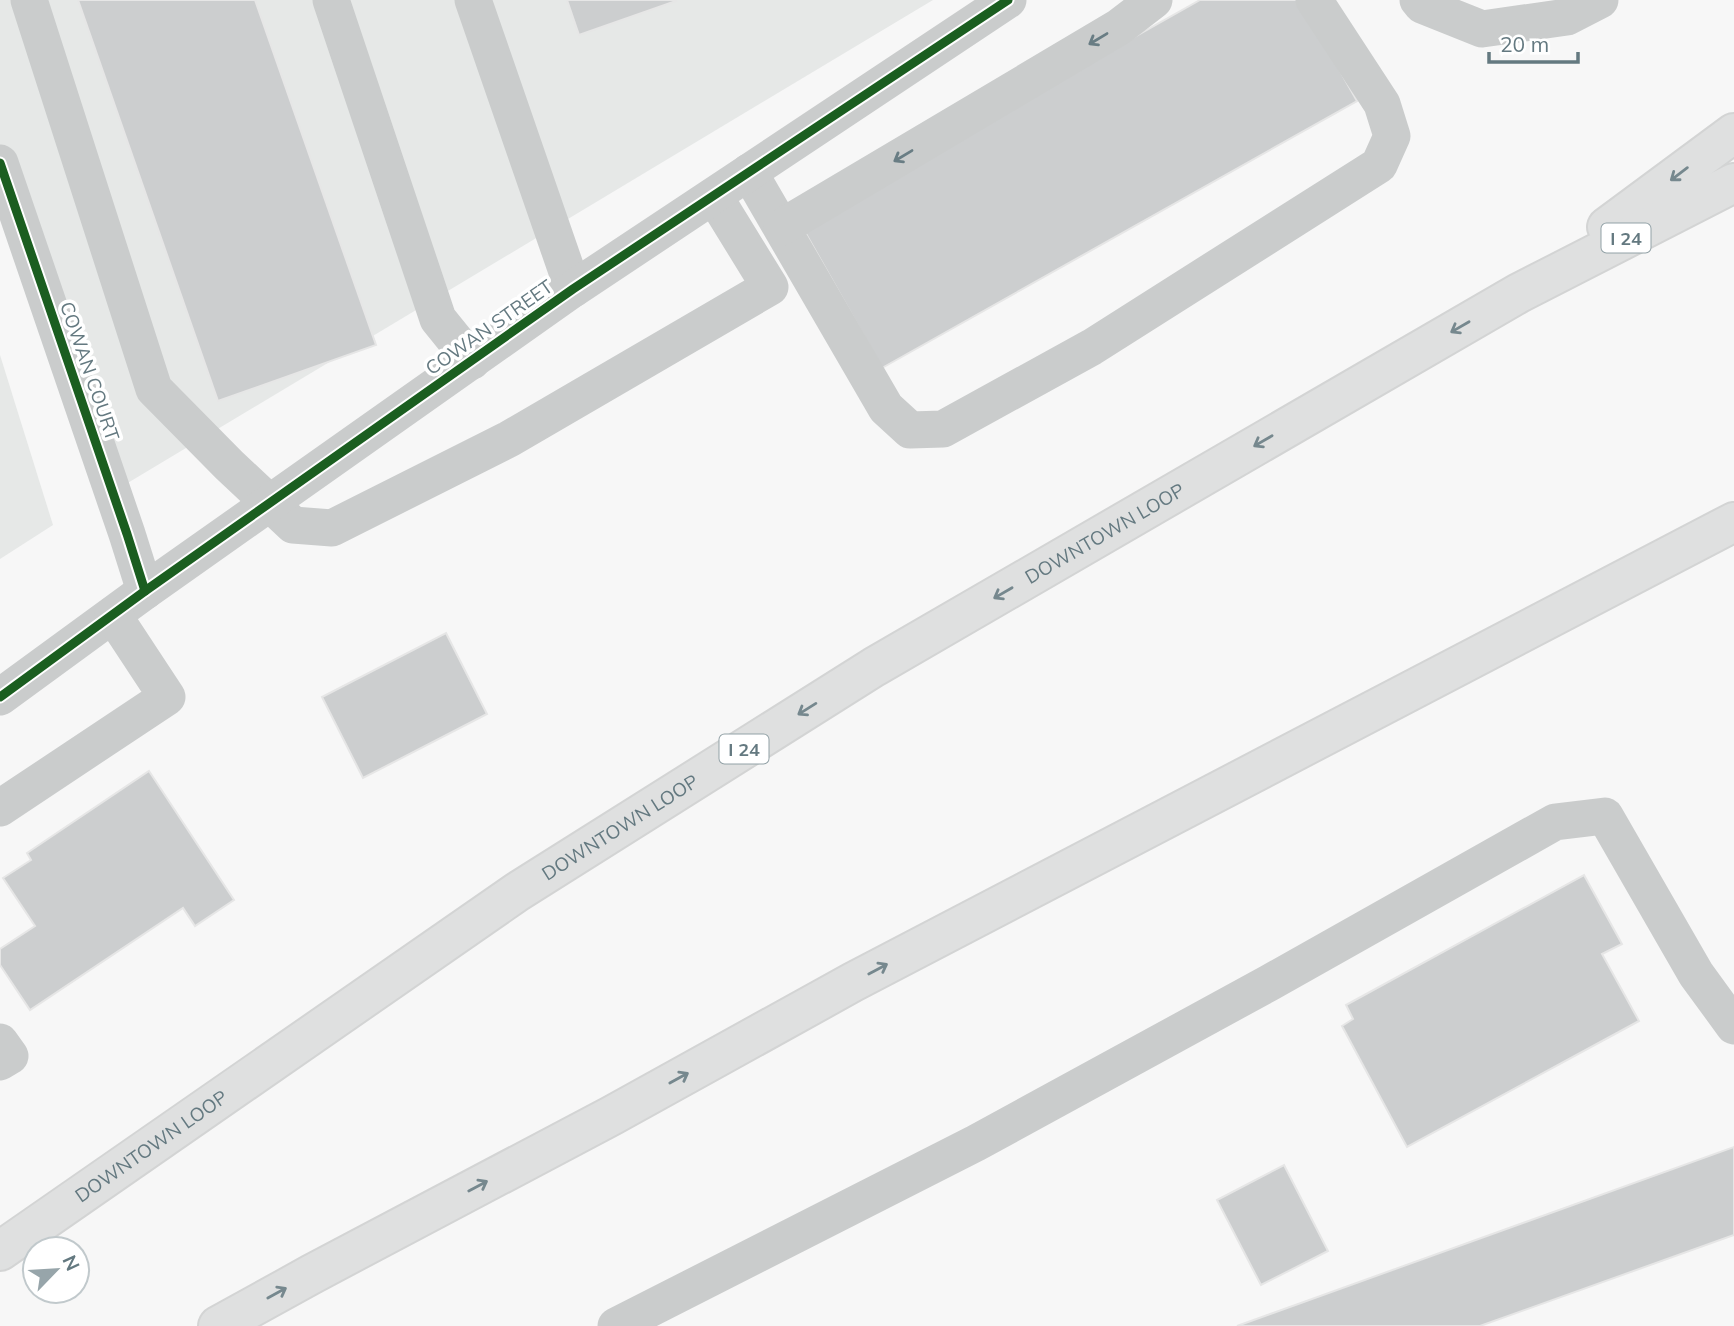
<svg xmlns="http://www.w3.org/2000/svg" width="1734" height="1326" font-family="Mulish,sans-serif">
<rect width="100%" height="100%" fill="#f7f7f7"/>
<!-- built -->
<g fill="#e6e8e7">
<polygon points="0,0 933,0 106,496 0,151"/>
<polygon points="0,355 53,525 0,559"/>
</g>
<!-- building -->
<g fill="#cccecf" stroke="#e6e6e6" stroke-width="2">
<polygon points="78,0 255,0 376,345 218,401"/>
<polygon points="567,0 675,0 676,1 579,35"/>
<polygon points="1200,0 1300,0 1357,101 882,368 801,225"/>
<polygon points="446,633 487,714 363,778 322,697"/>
<polygon points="149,771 234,900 195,926 183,908 30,1010 0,965 0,949 35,926 3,878 31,860 27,853"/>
<polygon points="1584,875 1622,944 1602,954 1639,1021 1407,1147 1342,1026 1353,1019 1346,1005"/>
<polygon points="1734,1147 1734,1235 1480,1326 1237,1326"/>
<polygon points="1284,1165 1328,1251 1261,1285 1217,1200"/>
</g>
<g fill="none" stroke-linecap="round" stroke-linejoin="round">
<defs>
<g id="highway">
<polyline points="1607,227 1734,133"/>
<path id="s1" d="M0 1251 517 892 874 667 1519 293 1734 183"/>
<polyline points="218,1326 312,1274 611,1116 853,982 1734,522"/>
</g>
</defs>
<!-- highway casing -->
<use href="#highway" stroke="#d3d4d4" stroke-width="42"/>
<!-- minor -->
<g stroke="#cacccc" stroke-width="37">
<polyline points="29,0 154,389 229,465 293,525 332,528 509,439 770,287 714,196"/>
<polyline points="331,0 438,319 472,361"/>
<polyline points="473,0 573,289"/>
<polyline points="1418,0 1422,5 1482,29 1567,17 1600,0"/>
<polyline points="0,163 127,534 145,591"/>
<polyline points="749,172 886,408 910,430 943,429 1092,347 1379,165 1392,136 1382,104 1314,0"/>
<polyline points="782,227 1119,27 1154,0"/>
<polyline points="0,697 145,591 573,289 1008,0"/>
<polyline points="0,808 167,697 113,615"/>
<polyline points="0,1042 10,1056 0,1062"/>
<polyline points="616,1326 976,1143 1269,983 1555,822 1605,816 1696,974 1734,1026"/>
</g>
<!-- highway -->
<use href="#highway" stroke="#dfe0e0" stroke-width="38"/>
<defs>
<g id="cycleway">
<polyline points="0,163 127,534 145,591"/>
<polyline points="0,697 145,591 573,289 1008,0"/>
</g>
</defs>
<!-- cycleway casing -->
<use href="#cycleway" stroke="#fff" stroke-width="13"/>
<!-- cycleway -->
<use href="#cycleway" stroke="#1b5e20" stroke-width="9"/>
</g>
<!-- one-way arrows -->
<defs><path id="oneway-shaft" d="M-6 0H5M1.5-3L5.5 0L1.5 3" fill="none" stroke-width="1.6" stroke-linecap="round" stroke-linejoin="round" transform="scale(1.75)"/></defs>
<g stroke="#697d84">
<use href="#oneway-shaft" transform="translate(1098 39) rotate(149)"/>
<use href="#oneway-shaft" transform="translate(903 156) rotate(149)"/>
</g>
<g stroke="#76888e">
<use href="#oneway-shaft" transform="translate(1679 174) rotate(143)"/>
<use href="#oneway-shaft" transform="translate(1460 327) rotate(150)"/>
<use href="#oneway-shaft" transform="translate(1263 441) rotate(150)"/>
<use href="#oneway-shaft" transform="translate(1003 593) rotate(150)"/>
<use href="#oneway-shaft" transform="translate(807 709) rotate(148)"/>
<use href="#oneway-shaft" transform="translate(878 969) rotate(-28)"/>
<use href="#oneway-shaft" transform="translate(679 1078) rotate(-29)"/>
<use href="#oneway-shaft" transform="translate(478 1186) rotate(-28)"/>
<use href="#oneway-shaft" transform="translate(277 1293) rotate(-29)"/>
</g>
<g text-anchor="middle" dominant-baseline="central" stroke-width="7" stroke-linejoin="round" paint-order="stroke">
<!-- shield labels -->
<g fill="#fff" stroke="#92a1a6" stroke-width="2">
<rect x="1601.5" y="223.5" width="49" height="29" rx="5"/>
<rect x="719.5" y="734.5" width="49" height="29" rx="5"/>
</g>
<g font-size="18" font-weight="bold" fill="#647980">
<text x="1626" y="238">I 24</text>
<text x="744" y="749">I 24</text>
</g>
<!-- street labels -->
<g font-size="19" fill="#647980" stroke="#fff">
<text transform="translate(489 327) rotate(-35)">COWAN STREET</text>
<text transform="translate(90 371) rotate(71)">COWAN COURT</text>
<text stroke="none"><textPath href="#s1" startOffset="1318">DOWNTOWN LOOP</textPath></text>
<text stroke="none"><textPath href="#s1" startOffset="751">DOWNTOWN LOOP</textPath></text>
<text stroke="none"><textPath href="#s1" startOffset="184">DOWNTOWN LOOP</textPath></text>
</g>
</g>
<!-- north arrow -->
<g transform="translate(56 1270) rotate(65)"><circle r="33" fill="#ffffff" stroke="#c1c9cc" stroke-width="2"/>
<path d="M0-5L12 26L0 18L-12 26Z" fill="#97a5aa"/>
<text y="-10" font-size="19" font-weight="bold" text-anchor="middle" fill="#647980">N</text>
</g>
<!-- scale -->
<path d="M1489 52v10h89v-10" fill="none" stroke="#647980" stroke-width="3.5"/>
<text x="1500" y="52" font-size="21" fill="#647980" stroke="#ffffff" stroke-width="5" paint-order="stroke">20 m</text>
</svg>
